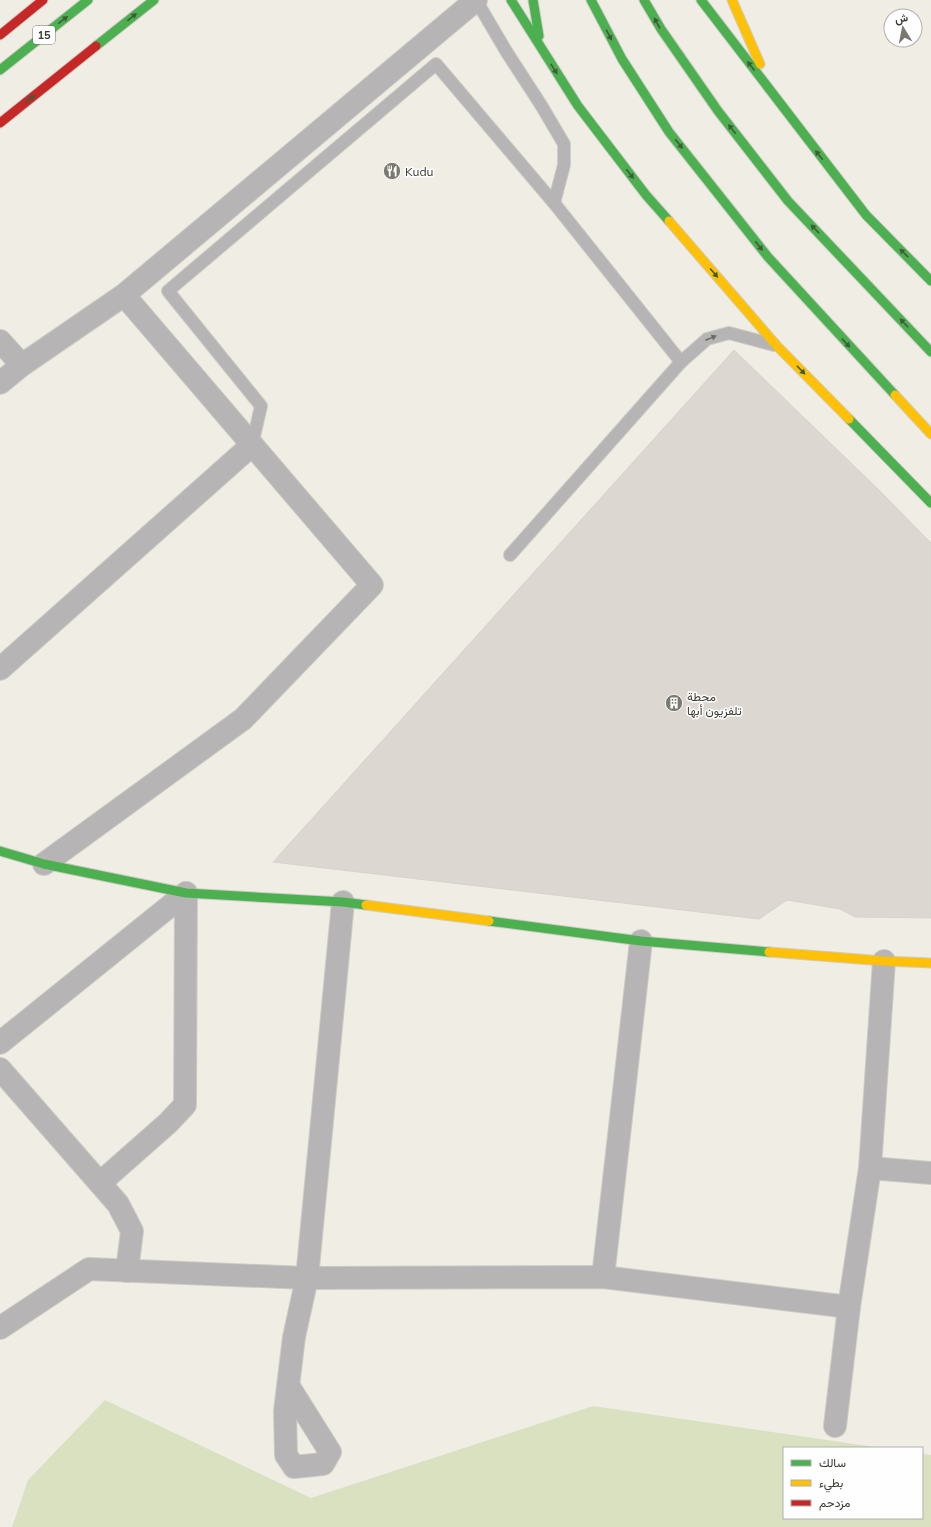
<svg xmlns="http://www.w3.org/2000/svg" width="931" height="1527" font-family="Mulish,Vazirmatn,sans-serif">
<rect width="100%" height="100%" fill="#f0eee4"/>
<!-- green -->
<polygon fill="#d9e1c1" points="105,1400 311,1498 593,1406 882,1448 784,1448 784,1518 922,1518 922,1454 931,1455 931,1527 12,1527 28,1480"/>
<!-- building -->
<polygon fill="#dcd7d1" stroke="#d7d2cd" points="734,350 880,491 931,543 931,918 855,917 840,909 787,900 759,919 273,862"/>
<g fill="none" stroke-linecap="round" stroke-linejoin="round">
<defs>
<g id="lane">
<polyline points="476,0 506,51 541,105 564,144 564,165 554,203"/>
<polyline points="681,362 707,339 729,333 774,345"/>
<polyline points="252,445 261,406 168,291 436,64 554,203 681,362 510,555"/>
</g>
<g id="street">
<polyline points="0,341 22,365"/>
<polyline points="0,383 22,365 124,295 476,0"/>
<polyline points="0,669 252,445"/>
<polyline points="44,864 243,719 372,585 124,295"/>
<polyline points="0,1043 186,893"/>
<polyline points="0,1069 118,1204 132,1231 127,1271"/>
<polyline points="870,1168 931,1173"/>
<polyline points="100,1183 168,1123 185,1105 186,893"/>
<polyline points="603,1277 641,941"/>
<polyline points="0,1328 89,1269 307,1278 603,1277 849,1307"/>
<polyline points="288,1385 330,1452 323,1464 294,1467 286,1455 285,1411 294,1337 307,1278 343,902"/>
<polyline points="835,1426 849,1307 870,1168 884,961"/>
</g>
<g id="fast">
<polyline points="511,0 578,106 646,195 669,221"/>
<polyline points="533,0 539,36"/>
<polyline points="591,0 622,59 669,132 768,257 895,395"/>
<polyline points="644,0 661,29 718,111 788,201 931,352"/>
<polyline points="701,0 866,215 931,281"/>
<polyline points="96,46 154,0"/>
<polyline points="0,70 88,0"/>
<polyline points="849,419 931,503"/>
<polyline points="0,851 44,864 186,893 343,902 366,905"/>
<polyline points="489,921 641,941 769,952"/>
</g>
<g id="slow">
<polyline points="732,0 760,64"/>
<polyline points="669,221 777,346 849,419"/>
<polyline points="895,395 931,434"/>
<polyline points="366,905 489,921"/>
<polyline points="769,952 884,961 931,963"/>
</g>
<g id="jam">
<polyline points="0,35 43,0"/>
<polyline points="0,123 96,46"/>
</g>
</defs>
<!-- lane casing -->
<use href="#lane" stroke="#ceccc5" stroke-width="14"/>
<!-- street casing -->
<use href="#street" stroke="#ceccc5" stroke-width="24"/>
<!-- fast casing -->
<use href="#fast" stroke="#ceccc5" stroke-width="11"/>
<!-- slow casing -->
<use href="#slow" stroke="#ceccc5" stroke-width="11"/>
<!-- jam casing -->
<use href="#jam" stroke="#ceccc5" stroke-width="11"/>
<!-- lane -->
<use href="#lane" stroke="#b6b4b4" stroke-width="12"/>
<!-- street -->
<use href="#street" stroke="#b6b4b4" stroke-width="22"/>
<!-- fast -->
<use href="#fast" stroke="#4caf50" stroke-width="9"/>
<!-- slow -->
<use href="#slow" stroke="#ffc107" stroke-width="9"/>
<!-- jam -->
<use href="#jam" stroke="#c62828" stroke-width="9"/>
</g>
<!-- one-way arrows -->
<defs><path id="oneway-solid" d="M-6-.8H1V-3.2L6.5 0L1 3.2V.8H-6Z"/></defs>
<g fill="#3f5c3a">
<use href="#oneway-solid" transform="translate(132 17) rotate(-39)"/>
<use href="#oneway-solid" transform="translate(63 20) rotate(-38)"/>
<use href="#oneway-solid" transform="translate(657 23) rotate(-119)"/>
<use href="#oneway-solid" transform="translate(609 35) rotate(62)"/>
<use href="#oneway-solid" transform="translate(751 66) rotate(-127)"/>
<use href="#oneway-solid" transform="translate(554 69) rotate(58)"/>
<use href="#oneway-solid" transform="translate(30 99) rotate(-39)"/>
<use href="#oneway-solid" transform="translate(732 129) rotate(-128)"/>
<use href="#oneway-solid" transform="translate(679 144) rotate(52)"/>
<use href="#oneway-solid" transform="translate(819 155) rotate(-128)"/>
<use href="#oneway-solid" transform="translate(630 174) rotate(52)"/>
<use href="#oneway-solid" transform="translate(815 229) rotate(-134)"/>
<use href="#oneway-solid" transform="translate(759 246) rotate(52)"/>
<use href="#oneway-solid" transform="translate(904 253) rotate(-135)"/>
<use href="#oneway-solid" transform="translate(714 273) rotate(49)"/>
<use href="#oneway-solid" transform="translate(904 323) rotate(-134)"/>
<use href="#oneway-solid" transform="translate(846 343) rotate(47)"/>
<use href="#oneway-solid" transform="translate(801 370) rotate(46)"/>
</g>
<use fill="#6c6a65" href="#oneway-solid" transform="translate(711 338) rotate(-22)"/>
<!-- icons -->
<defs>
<symbol id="restaurant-disc" viewBox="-11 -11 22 22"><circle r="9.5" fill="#7a7870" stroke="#fefefe"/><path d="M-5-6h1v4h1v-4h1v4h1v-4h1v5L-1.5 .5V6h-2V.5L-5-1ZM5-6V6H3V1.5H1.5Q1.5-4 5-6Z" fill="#fff"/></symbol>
<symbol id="building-disc" viewBox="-11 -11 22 22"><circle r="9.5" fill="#7a7870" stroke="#fefefe"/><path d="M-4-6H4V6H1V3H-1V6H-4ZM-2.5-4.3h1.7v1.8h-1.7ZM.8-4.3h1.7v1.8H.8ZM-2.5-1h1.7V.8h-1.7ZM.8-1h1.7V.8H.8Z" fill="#fff"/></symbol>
</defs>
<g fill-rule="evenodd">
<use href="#restaurant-disc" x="382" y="161" width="20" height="20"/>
<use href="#building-disc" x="664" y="693" width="20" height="20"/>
</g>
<g text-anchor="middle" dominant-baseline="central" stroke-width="3" stroke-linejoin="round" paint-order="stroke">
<!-- shield labels -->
<rect fill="#fefefe" stroke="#75736e" stroke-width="1" x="33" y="26" width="22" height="18" rx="3"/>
<g font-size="11" font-weight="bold" fill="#3a3831">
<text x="44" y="35">15</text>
</g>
<!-- poi labels -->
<g font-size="12" fill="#3a3831" stroke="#fefefe" text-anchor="start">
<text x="405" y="171">Kudu</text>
<text x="687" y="696">محطة<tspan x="687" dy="14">تلفزيون أبها</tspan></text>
</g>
</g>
<!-- legend -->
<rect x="783" y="1447" width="140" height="72" fill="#fefefe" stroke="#b0afac"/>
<rect x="791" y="1460" width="20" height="6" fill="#4caf50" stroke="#b0afac"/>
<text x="819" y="1467" font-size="12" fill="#3a3831">سالك</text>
<rect x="791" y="1480" width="20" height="6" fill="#ffc107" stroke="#b0afac"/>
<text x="819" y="1487" font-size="12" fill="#3a3831">بطيء</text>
<rect x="791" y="1500" width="20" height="6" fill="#c62828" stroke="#b0afac"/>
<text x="819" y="1507" font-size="12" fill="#3a3831">مزدحم</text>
<!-- north arrow -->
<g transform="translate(903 28) rotate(350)"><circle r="19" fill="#fefefe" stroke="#b0afac"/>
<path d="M0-3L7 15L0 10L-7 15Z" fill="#7a7870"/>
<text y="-6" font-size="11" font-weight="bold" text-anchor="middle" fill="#3a3831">ش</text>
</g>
</svg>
